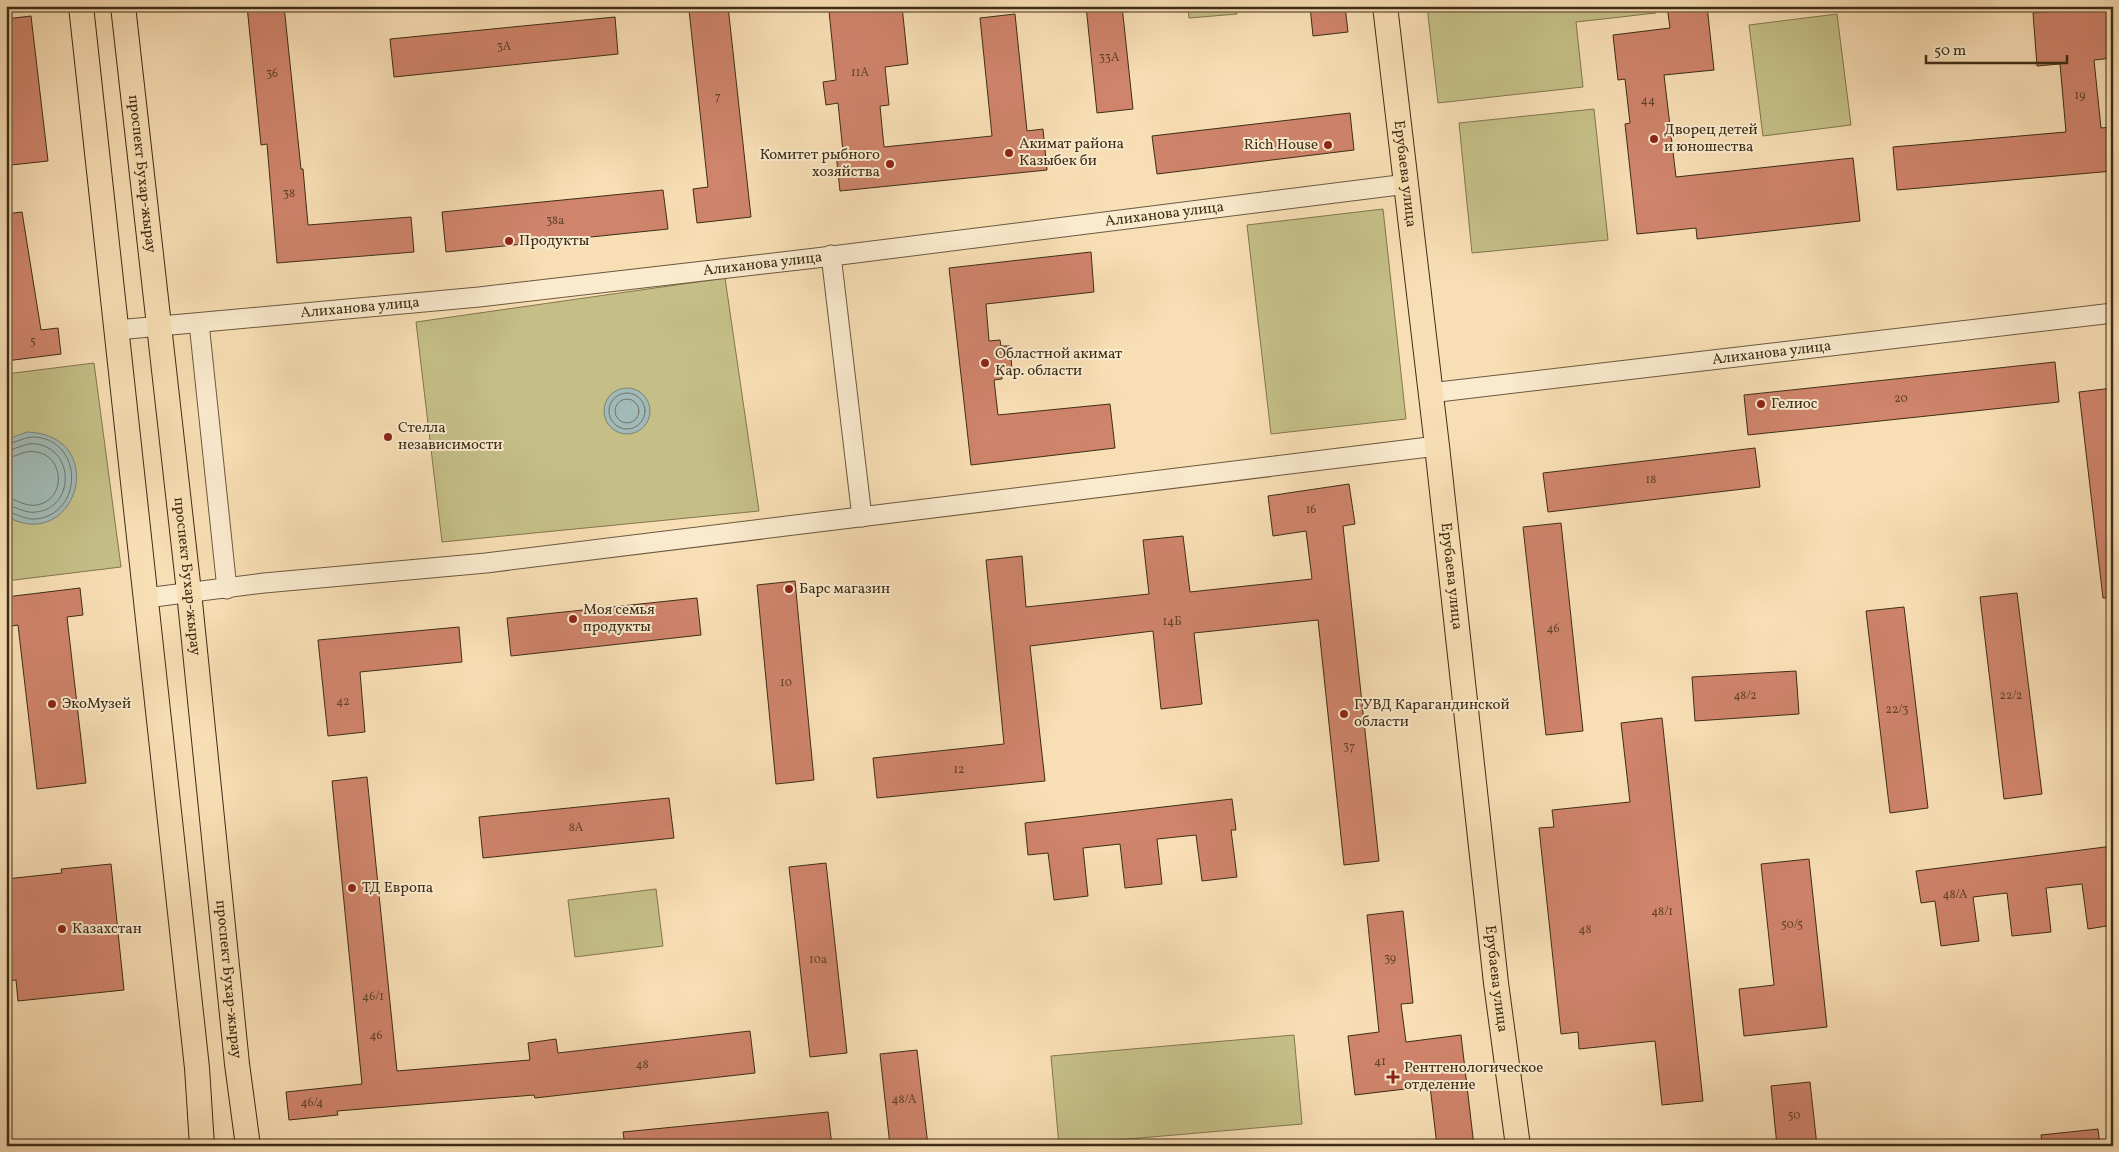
<svg xmlns="http://www.w3.org/2000/svg" width="2119" height="1152" font-family="Vollkorn,serif">
<rect width="100%" height="100%" fill="#f8deb4"/>
<filter id="stains"><feTurbulence type="fractalNoise" baseFrequency=".004" numOctaves="4"/><feColorMatrix values="0 0 0 0 .2 0 0 0 0 .09 0 0 0 0 .02 0 0 0 .5 -.17"/></filter>
<radialGradient id="worn" r=".72"><stop offset=".6" stop-color="#630" stop-opacity="0"/><stop offset="1" stop-color="#630" stop-opacity=".3"/></radialGradient>
<!-- green -->
<g fill="#c5bf87" stroke="#82764e">
<polygon points="1188,6 1237,6 1237,14 1189,18"/>
<polygon points="1427,6 1655,6 1656,13 1576,22 1583,87 1438,103"/>
<polygon points="1837,14 1851,125 1763,136 1749,25"/>
<polygon points="1594,109 1608,240 1472,253 1459,123"/>
<polygon points="1383,209 1406,419 1271,434 1247,225"/>
<polygon points="725,278 759,511 442,542 416,322"/>
<polygon points="94,363 121,567 6,581 6,374"/>
<polygon points="656,889 663,946 575,957 568,900"/>
<polygon points="1294,1035 1302,1124 1059,1145 1051,1056"/>
</g>
<!-- water -->
<g fill="#a1bab7" stroke="#798277">
<circle cx="627" cy="411" r="23"/>
<path d="M27 432C112 435 76 556 6 516V440Z"/>
</g>
<g fill="none" stroke-linecap="round" stroke-linejoin="round">
<!-- shore -->
<g stroke="#707466" stroke-width="1">
<circle cx="627" cy="411" r="18"/>
<circle cx="627" cy="411" r="12"/>
<path d="M6 444C17 443 25 436 36 437 84 442 83 514 36 519 24 520 17 513 6 512"/>
<path d="M6 450C17 450 25 442 36 444 75 449 75 508 36 512 25 514 17 506 6 506"/>
<path d="M6 458C17 457 25 449 37 452 65 457 66 500 37 505 25 507 17 499 6 498"/>
</g>
</g>
<!-- building -->
<g fill="#cf846b" stroke="#3e2d16">
<polygon points="247,6 284,6 301,169 303,169 308,225 411,217 414,252 277,263 267,144 261,145"/>
<polygon points="728,6 751,217 697,223 693,189 708,187 689,10"/>
<polygon points="877,6 902,6 908,64 885,67 889,105 880,106 884,147 992,136 980,18 1015,14 1027,131 1043,129 1047,170 840,191 836,153 843,152 838,103 826,105 823,82 836,80 829,11"/>
<polygon points="1086,6 1122,6 1133,109 1097,113"/>
<polygon points="1310,6 1345,6 1348,32 1313,36"/>
<polygon points="1667,6 1707,6 1714,70 1664,75 1676,177 1853,158 1860,221 1697,239 1696,228 1637,234 1625,124 1630,123 1625,79 1618,80 1613,35 1670,28"/>
<polygon points="2113,6 2113,58 2094,60 2101,128 2113,127 2113,171 1897,190 1893,147 2066,132 2060,64 2037,66 2033,13"/>
<polygon points="31,16 48,161 11,165 6,122 6,19"/>
<polygon points="615,17 618,54 394,77 390,39"/>
<polygon points="1350,113 1354,150 1157,174 1152,136"/>
<polygon points="663,190 668,229 446,252 442,212"/>
<polygon points="22,212 41,330 58,328 61,354 6,361 6,214"/>
<polygon points="1091,252 1094,292 986,304 989,341 1000,340 1001,346 1010,346 1012,370 1002,372 1002,379 994,380 998,415 1110,404 1115,448 971,465 949,268"/>
<polygon points="2055,362 2059,402 1748,435 1744,395"/>
<polygon points="2113,388 2113,598 2103,598 2079,392"/>
<polygon points="1755,448 1760,487 1548,512 1543,473"/>
<polygon points="1349,484 1355,524 1343,526 1379,861 1344,865 1318,620 1194,633 1202,704 1161,709 1153,631 1030,646 1045,781 877,798 873,758 1004,744 986,560 1022,556 1026,607 1149,594 1143,540 1183,536 1190,592 1312,579 1306,531 1273,536 1268,496"/>
<polygon points="1561,523 1583,731 1546,735 1523,527"/>
<polygon points="795,581 814,780 776,784 757,585"/>
<polygon points="80,588 83,615 67,617 86,783 37,789 18,625 6,627 6,597"/>
<polygon points="2017,593 2042,794 2004,799 1980,597"/>
<polygon points="697,598 701,635 511,656 507,618"/>
<polygon points="1904,607 1928,808 1890,813 1866,611"/>
<polygon points="459,627 462,662 360,672 365,732 328,736 318,640"/>
<polygon points="1796,671 1799,714 1695,721 1692,677"/>
<polygon points="1662,718 1703,1101 1662,1105 1655,1041 1579,1049 1578,1032 1561,1034 1539,828 1554,827 1552,810 1630,802 1621,723"/>
<polygon points="367,777 397,1071 530,1060 528,1043 556,1039 558,1053 750,1031 755,1073 535,1098 534,1095 337,1111 338,1115 289,1120 286,1092 362,1084 332,781"/>
<polygon points="669,798 674,838 483,858 479,817"/>
<polygon points="1232,799 1236,830 1231,830 1237,877 1202,881 1196,835 1157,839 1162,884 1125,888 1120,844 1083,848 1088,896 1054,900 1048,853 1028,855 1025,823"/>
<polygon points="2113,846 2113,925 2088,929 2082,884 2046,888 2051,932 2012,936 2007,893 1973,897 1979,941 1941,946 1935,901 1921,903 1916,871"/>
<polygon points="1809,859 1827,1027 1744,1036 1739,989 1774,985 1761,864"/>
<polygon points="826,863 847,1053 810,1057 789,867"/>
<polygon points="111,864 124,990 18,1001 16,980 6,981 6,879 62,873 61,869"/>
<polygon points="1403,911 1413,1003 1401,1004 1406,1042 1461,1035 1474,1146 1437,1146 1430,1086 1355,1095 1348,1036 1379,1032 1367,915"/>
<polygon points="917,1050 928,1146 890,1146 880,1054"/>
<polygon points="1810,1082 1817,1146 1777,1146 1771,1086"/>
<polygon points="828,1112 832,1146 625,1146 623,1132"/>
<polygon points="2098,1129 2100,1146 2042,1146 2041,1135"/>
</g>
<g fill="none" stroke-linecap="round" stroke-linejoin="round">
<defs>
<g id="minor">
<polyline points="831,255 862,517"/>
<polyline points="199,323 227,589"/>
<path id="s1" d="M117 330 479 297 816 258 1407 184"/>
<path id="s2" d="M1430 393 2113 313"/>
<polyline points="146,598 264,583 486,563 1437,446"/>
</g>
<g id="major">
<polyline points="81,6 197,1068 202,1146"/>
<path id="s3" d="M123 6 189 592 237 1064 248 1146"/>
<path id="s4" d="M1385 6 1437 446 1496 983 1518 1146"/>
</g>
</defs>
<!-- minor casing -->
<use href="#minor" stroke="#6c593e" stroke-width="21"/>
<!-- major casing -->
<use href="#major" stroke="#3e2d16" stroke-width="26"/>
<!-- minor -->
<use href="#minor" stroke="#faeace" stroke-width="19"/>
<!-- major -->
<use href="#major" stroke="#f8deb4" stroke-width="24"/>
</g>
<!-- markers -->
<g fill="#8f2418" stroke="#faeace" stroke-width="2">
<circle cx="1654" cy="139" r="5"/>
<circle cx="1328" cy="145" r="5"/>
<circle cx="1009" cy="153" r="5"/>
<circle cx="890" cy="164" r="5"/>
<circle cx="509" cy="241" r="5"/>
<circle cx="985" cy="363" r="5"/>
<circle cx="1761" cy="404" r="5"/>
<circle cx="388" cy="437" r="5"/>
<circle cx="789" cy="589" r="5"/>
<circle cx="573" cy="619" r="5"/>
<circle cx="52" cy="704" r="5"/>
<circle cx="1344" cy="714" r="5"/>
<circle cx="352" cy="888" r="5"/>
<circle cx="62" cy="929" r="5"/>
<path d="M1390.5 1069.5h5v5h5v5h-5v5h-5v-5h-5v-5h5z"/>
</g>
<g text-anchor="middle" dominant-baseline="central" stroke-width="4" stroke-linejoin="round" paint-order="stroke">
<!-- number labels -->
<g font-size="12" fill="#62432b">
<text x="504" y="47">3А</text>
<text x="1109" y="58">33А</text>
<text x="860" y="73">11А</text>
<text x="272" y="74">36</text>
<text x="2080" y="96">19</text>
<text x="718" y="97">7</text>
<text x="1648" y="101">44</text>
<text x="289" y="194">38</text>
<text x="555" y="221">38а</text>
<text x="33" y="342">5</text>
<text x="1901" y="399">20</text>
<text x="1651" y="480">18</text>
<text x="1311" y="510">16</text>
<text x="1172" y="622">14Б</text>
<text x="1553" y="629">46</text>
<text x="786" y="683">10</text>
<text x="1745" y="696">48/2</text>
<text x="2011" y="696">22/2</text>
<text x="343" y="702">42</text>
<text x="1897" y="710">22/3</text>
<text x="1349" y="747">37</text>
<text x="959" y="770">12</text>
<text x="576" y="828">8А</text>
<text x="1955" y="895">48/А</text>
<text x="1662" y="912">48/1</text>
<text x="1792" y="925">50/5</text>
<text x="1585" y="930">48</text>
<text x="1390" y="959">39</text>
<text x="818" y="960">10а</text>
<text x="373" y="997">46/1</text>
<text x="376" y="1036">46</text>
<text x="1380" y="1062">41</text>
<text x="642" y="1065">48</text>
<text x="904" y="1100">48/А</text>
<text x="312" y="1103">46/4</text>
<text x="1794" y="1116">50</text>
</g>
<!-- poi labels -->
<g font-size="15" fill="#3e2d16" stroke="#faeace" text-anchor="start">
<text x="1664" y="130">Дворец детей<tspan x="1664" dy="17">и юношества</tspan></text>
<text x="1019" y="144">Акимат района<tspan x="1019" dy="17">Казыбек би</tspan></text>
<text x="1318" y="145" text-anchor="end">Rich House</text>
<text x="880" y="155" text-anchor="end">Комитет рыбного<tspan x="880" dy="17">хозяйства</tspan></text>
<text x="519" y="241">Продукты</text>
<text x="995" y="354">Областной акимат<tspan x="995" dy="17">Кар. области</tspan></text>
<text x="1771" y="404">Гелиос</text>
<text x="398" y="428">Стелла<tspan x="398" dy="17">независимости</tspan></text>
<text x="799" y="589">Барс магазин</text>
<text x="583" y="610">Моя семья<tspan x="583" dy="17">продукты</tspan></text>
<text x="62" y="704">ЭкоМузей</text>
<text x="1354" y="705">ГУВД Карагандинской<tspan x="1354" dy="17">области</tspan></text>
<text x="362" y="888">ТД Европа</text>
<text x="72" y="929">Казахстан</text>
<text x="1404" y="1068">Рентгенологическое<tspan x="1404" dy="17">отделение</tspan></text>
</g>
<!-- street labels -->
<g font-size="15" fill="#3e2d16" stroke="#faeace">
<text stroke="none"><textPath href="#s3" startOffset="169">проспект Бухар-жырау</textPath></text>
<text stroke="none"><textPath href="#s4" startOffset="169">Ерубаева улица</textPath></text>
<text stroke="none"><textPath href="#s1" startOffset="1054">Алиханова улица</textPath></text>
<text stroke="none"><textPath href="#s1" startOffset="649">Алиханова улица</textPath></text>
<text stroke="none"><textPath href="#s1" startOffset="244">Алиханова улица</textPath></text>
<text stroke="none"><textPath href="#s2" startOffset="344">Алиханова улица</textPath></text>
<text stroke="none"><textPath href="#s3" startOffset="574">проспект Бухар-жырау</textPath></text>
<text stroke="none"><textPath href="#s4" startOffset="574">Ерубаева улица</textPath></text>
<text stroke="none"><textPath href="#s4" startOffset="979">Ерубаева улица</textPath></text>
<text stroke="none"><textPath href="#s3" startOffset="979">проспект Бухар-жырау</textPath></text>
</g>
</g>
<!-- margin -->
<rect width="2119" height="1152" fill="none" stroke="#f8deb4" stroke-width="25"/>
<rect x="8" y="8" width="2104" height="1137" fill="none" stroke="#3e2d16" stroke-width="2.5"/>
<rect x="12" y="12" width="2094" height="1127" fill="none" stroke="#3e2d16"/>
<!-- scale -->
<path d="M1926 55v8h141v-8" fill="none" stroke="#3e2d16" stroke-width="2.5"/>
<text x="1934" y="55" font-size="15" fill="#3e2d16" stroke="#faeace" stroke-width="4" paint-order="stroke">50 m</text>
<rect width="100%" height="100%" filter="url(#stains)"/>
<rect width="100%" height="100%" fill="url(#worn)"/>
</svg>
